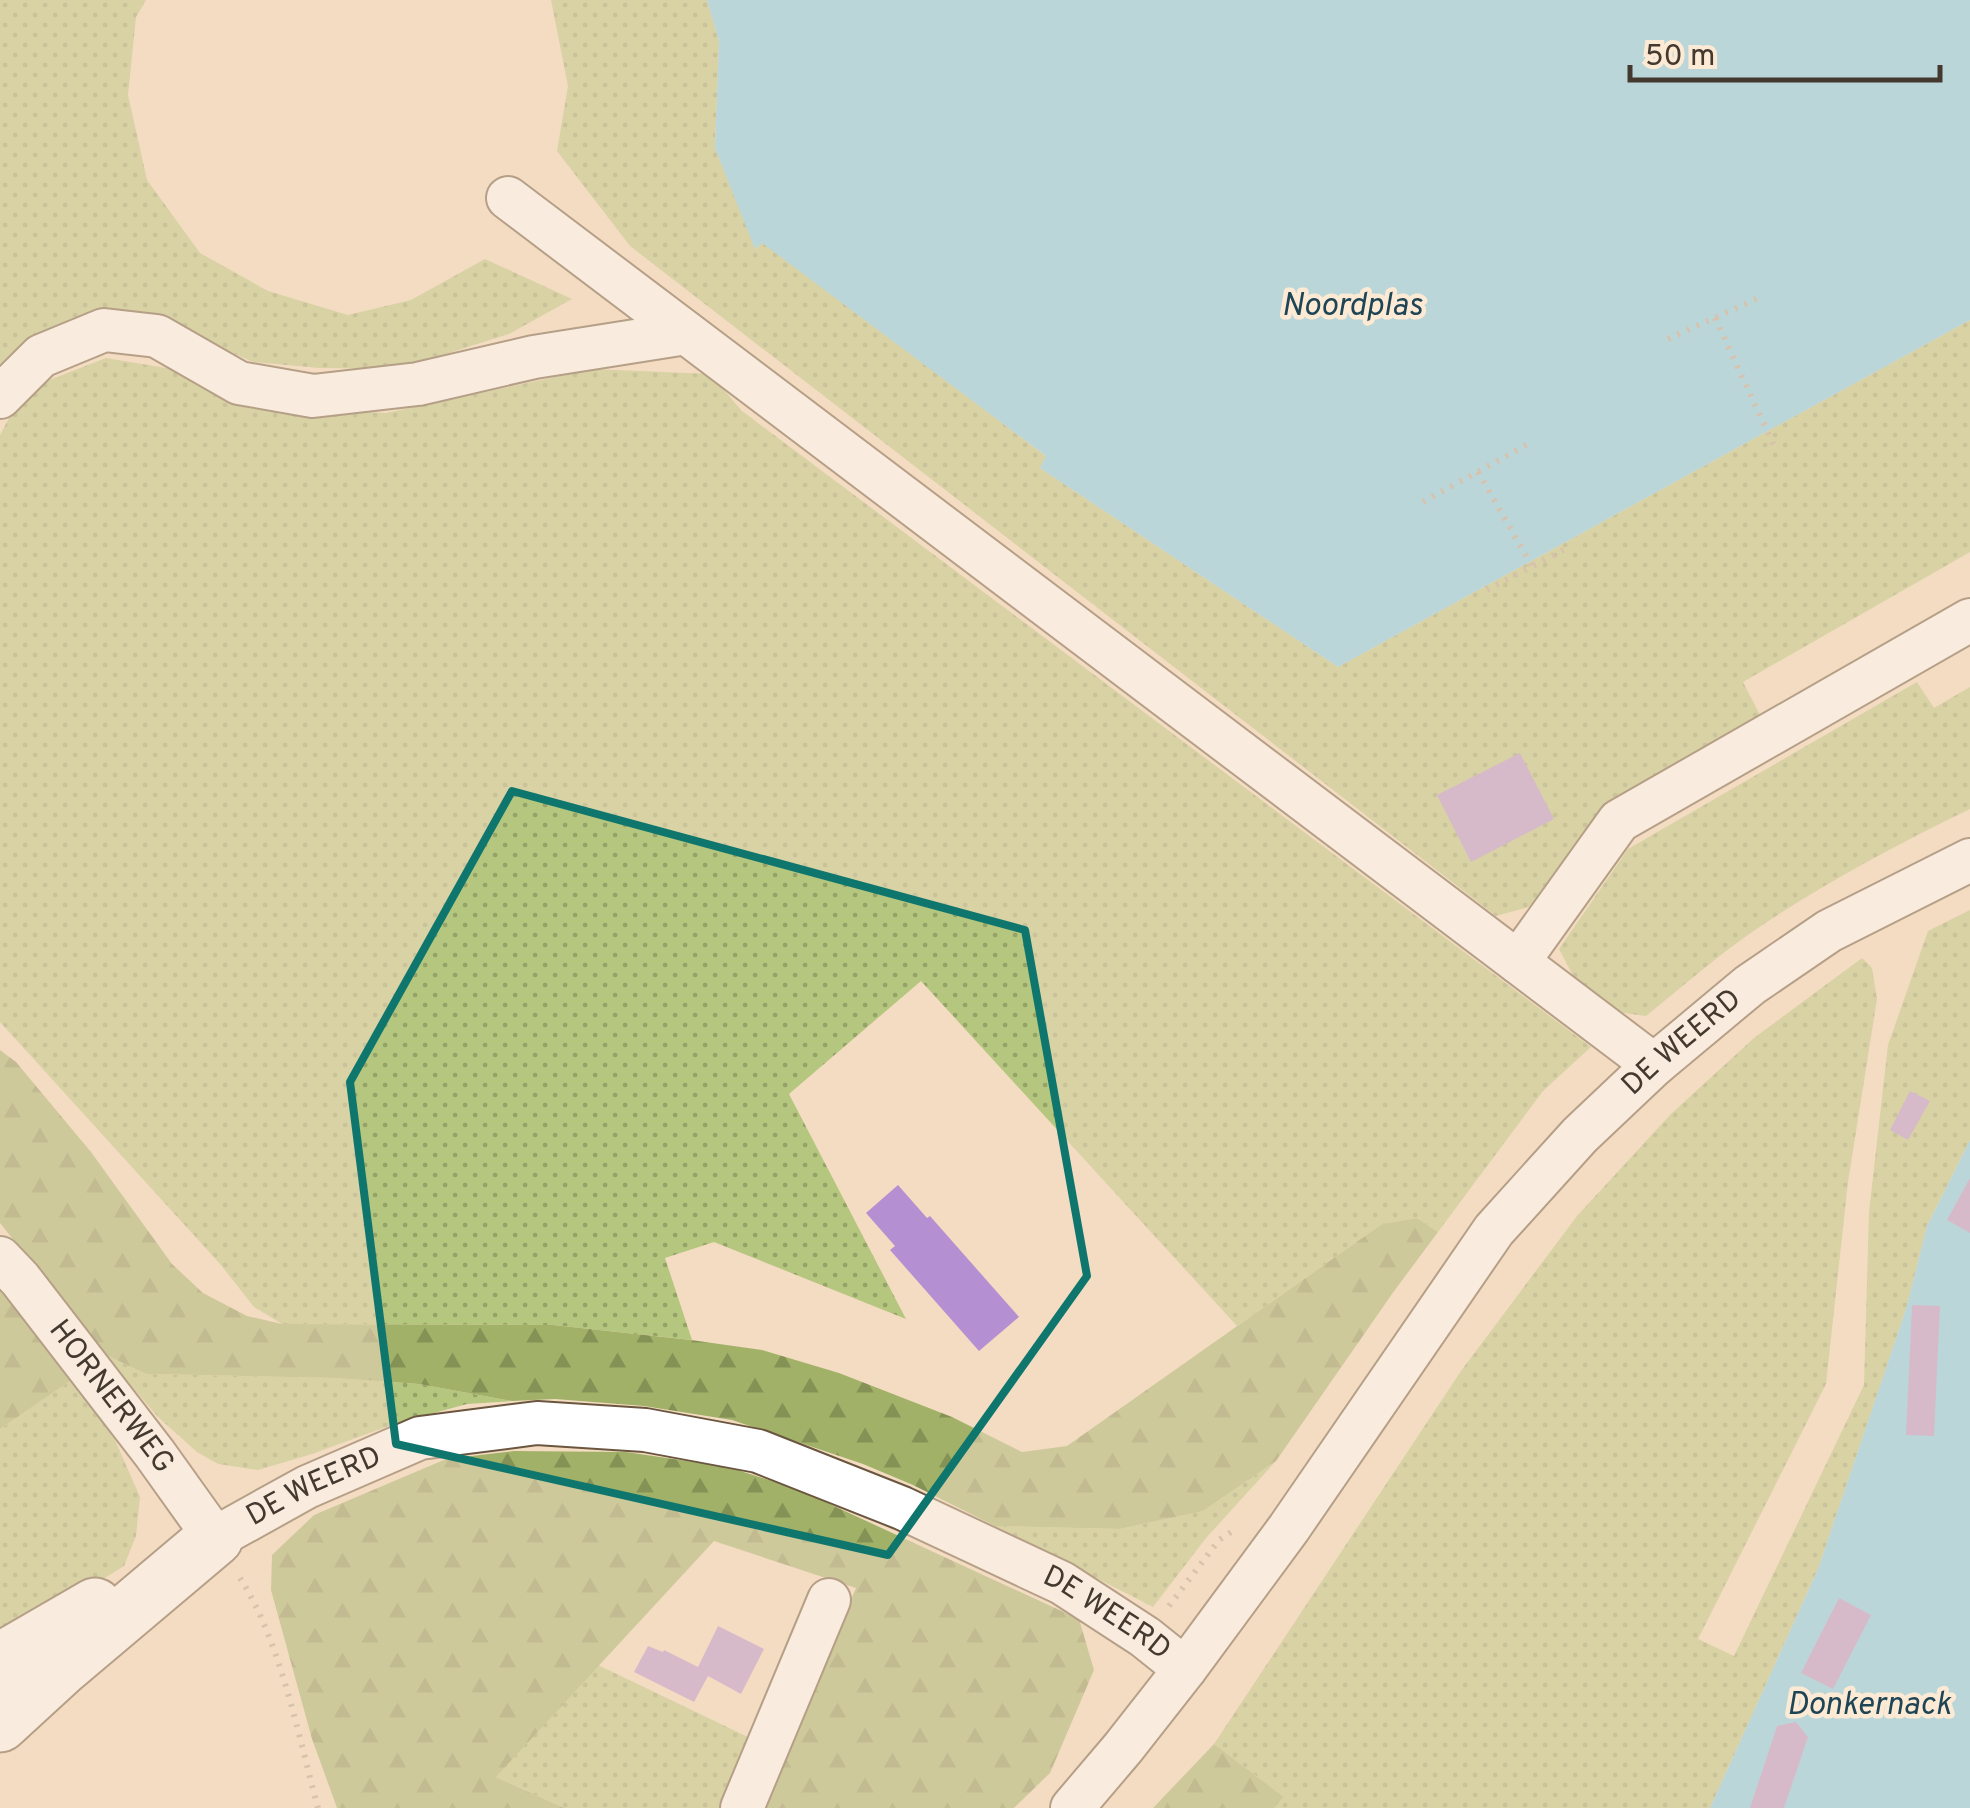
<svg xmlns="http://www.w3.org/2000/svg" width="1970" height="1808" font-family="Overpass,sans-serif">
<defs>
<pattern id="grass-dots" width="8" height="8" patternUnits="userSpaceOnUse" patternTransform="scale(2.5)"><rect width="8" height="8" fill="#b5c67e"/><path d="M2 2h.1M6 6h.1" fill="none" stroke="#95a268" stroke-width="1.8" stroke-linecap="round"/></pattern>
<pattern id="forest-firs" width="22" height="20" patternUnits="userSpaceOnUse" patternTransform="scale(2.5)"><rect width="22" height="20" fill="#a1b268"/><path d="M5 1l3.5 6h-7zM16 11l3.5 6h-7z" fill="#859256"/></pattern>
</defs>
<rect width="100%" height="100%" fill="#f4dcc2"/>
<!-- grass -->
<g fill="url(#grass-dots)">
<polygon points="0,0 146,0 136,17 128,95 147,180 200,253 268,291 348,315 411,300 485,259 572,299 509,334 398,369 319,368 253,362 143,312 93,318 0,373"/>
<polygon points="551,0 707,0 719,41 715,148 756,249 762,242 1047,457 1040,468 1338,667 1970,320 1970,552 1743,682 1762,719 1536,905 1496,916 630,246 557,151 568,86"/>
<polygon points="106,358 172,369 280,408 386,413 593,369 710,374 742,411 1591,1047 1543,1091 1438,1232 1417,1218 1382,1224 1237,1326 921,981 789,1094 906,1319 714,1242 665,1258 692,1340 553,1325 282,1324 254,1307 221,1265 0,1022 0,435 22,394 52,379"/>
<path d="M1917 682 1934 708 1970 687V809C1898 844 1821 885 1755 930 1717 956 1682 987 1646 1016L1624 1013 1578 985 1559 949 1628 849Z"/>
<polygon points="1970,910 1970,1140 1927,1226 1906,1309 1818,1569 1710,1808 1274,1808 1284,1797 1214,1744 1461,1371 1577,1216 1671,1114 1754,1038 1862,958 1872,968 1877,999 1848,1182 1826,1384 1698,1639 1734,1656 1864,1385 1869,1212 1888,1045 1928,931"/>
<polygon points="104,1354 146,1374 335,1378 419,1384 512,1401 467,1404 394,1424 312,1454 258,1470 218,1464 197,1452 158,1417"/>
<polygon points="73,1379 115,1440 140,1497 136,1536 124,1566 0,1643 0,1429"/>
<polygon points="1276,1461 1206,1538 1153,1607 995,1526 1120,1529 1203,1511"/>
<polygon points="598,1665 750,1738 721,1808 564,1808 496,1777"/>
</g>
<!-- forest -->
<g fill="url(#forest-firs)">
<polygon points="0,1050 16,1062 91,1152 172,1264 203,1293 247,1316 282,1324 553,1325 691,1340 762,1350 839,1373 952,1417 1022,1452 1067,1446 1382,1224 1417,1218 1438,1232 1392,1294 1276,1461 1203,1511 1120,1529 995,1526 913,1485 863,1464 732,1420 644,1406 555,1399 512,1401 419,1384 335,1378 146,1374 104,1354 0,1223"/>
<polygon points="0,1286 73,1379 0,1429"/>
<polygon points="514,1451 626,1452 728,1467 797,1489 1079,1619 1094,1670 1050,1773 1014,1808 761,1808 856,1588 714,1541 496,1777 564,1808 337,1808 312,1739 271,1590 272,1555 314,1515 446,1459"/>
<polygon points="1214,1744 1284,1797 1274,1808 1153,1808"/>
</g>
<!-- water -->
<g fill="#76cef4">
<polygon points="707,0 1970,0 1970,320 1338,667 1040,468 1046,456 762,243 755,249 715,148 719,41"/>
<polygon points="1970,1140 1970,1808 1710,1808 1818,1569 1906,1309 1927,1226"/>
</g>
<!-- building -->
<g fill="#b490d2">
<polygon points="1520,753 1554,819 1471,862 1437,795"/>
<polygon points="1910,1091 1930,1101 1908,1140 1890,1130"/>
<polygon points="1970,1178 1970,1233 1947,1220"/>
<polygon points="898,1185 927,1218 930,1216 1019,1317 979,1351 890,1250 895,1246 866,1213"/>
<polygon points="1912,1305 1940,1306 1934,1436 1906,1435"/>
<polygon points="1839,1598 1871,1615 1833,1689 1801,1673"/>
<polygon points="718,1626 764,1649 741,1694 708,1676 694,1702 634,1672 648,1646 663,1652 664,1650 698,1667"/>
<polygon points="1796,1722 1808,1737 1784,1808 1750,1808 1777,1726"/>
</g>
<g fill="none" stroke-linecap="round" stroke-linejoin="round">
<defs>
<g id="minor">
<polyline points="508,198 1654,1065"/>
<polyline points="0,397 41,356 104,330 157,336 239,383 313,396 418,384 534,357 686,333"/>
<polyline points="1518,962 1619,821 1970,620"/>
<path id="s1" d="M0 1258 20 1279 155 1454 215 1538 307 1487 420 1438 537 1423 645 1430 758 1451 902 1508 1062 1583 1145 1637 1185 1669"/>
<polyline points="742,1808 829,1600"/>
<path id="s2" d="M1072 1808 1123 1748 1185 1669 1289 1528 1494 1230 1580 1135 1654 1065 1750 985 1829 931 1970 860"/>
</g>
<g id="major">
<polyline points="0,1661 95,1606"/>
<polyline points="0,1724 61,1668 215,1538"/>
</g>
</defs>
<!-- minor casing -->
<use href="#minor" stroke="#6b563f" stroke-width="46"/>
<!-- major casing -->
<use href="#major" stroke="#6b563f" stroke-width="59"/>
<!-- path -->
<g stroke="#b5a28e" stroke-width="6" stroke-dasharray="2.5 8" stroke-linecap="butt">
<polyline points="1715,318 1775,448"/>
<polyline points="1668,339 1761,297"/>
<polyline points="1478,472 1532,566"/>
<polyline points="1423,502 1528,444"/>
<polyline points="1487,590 1569,547"/>
<path d="M240 1578C281 1642 298 1735 318 1808"/>
<polyline points="1169,1606 1219,1540 1231,1532"/>
</g>
<!-- minor -->
<use href="#minor" stroke="#fff" stroke-width="42"/>
<!-- major -->
<use href="#major" stroke="#fff" stroke-width="55"/>
</g>
<!-- marked area -->
<path d="M0 0H1970V1808H0ZM512 791 1025 930 1087 1276 888 1555 396 1444 350 1082Z" fill="#f4dcc2" fill-opacity=".55" fill-rule="evenodd"/>
<path fill="none" stroke="#0f766e" stroke-width="8" stroke-linejoin="round" d="M512 791 1025 930 1087 1276 888 1555 396 1444 350 1082Z"/>
<g text-anchor="middle" dominant-baseline="central" stroke-width="9" stroke-linejoin="round" paint-order="stroke">
<!-- street labels -->
<g font-size="30" fill="#43392f" stroke="#fdead5">
<text stroke="none"><textPath href="#s2" startOffset="982">DE WEERD</textPath></text>
<text stroke="none"><textPath href="#s1" startOffset="178">HORNERWEG</textPath></text>
<text stroke="none"><textPath href="#s1" startOffset="465">DE WEERD</textPath></text>
<text stroke="none"><textPath href="#s1" startOffset="1308">DE WEERD</textPath></text>
</g>
<!-- water labels -->
<g font-size="32" font-style="italic" fill="#1e4555" stroke="#fdead5">
<text x="1352" y="307">Noordplas</text>
<text x="1869" y="1706">Donkernack</text>
</g>
</g>
<!-- scale -->
<path d="M1630 65v15h310v-15" fill="none" stroke="#43392f" stroke-width="5"/>
<text x="1645" y="65" font-size="30" fill="#43392f" stroke="#fdead5" stroke-width="8" paint-order="stroke">50 m</text>
</svg>
